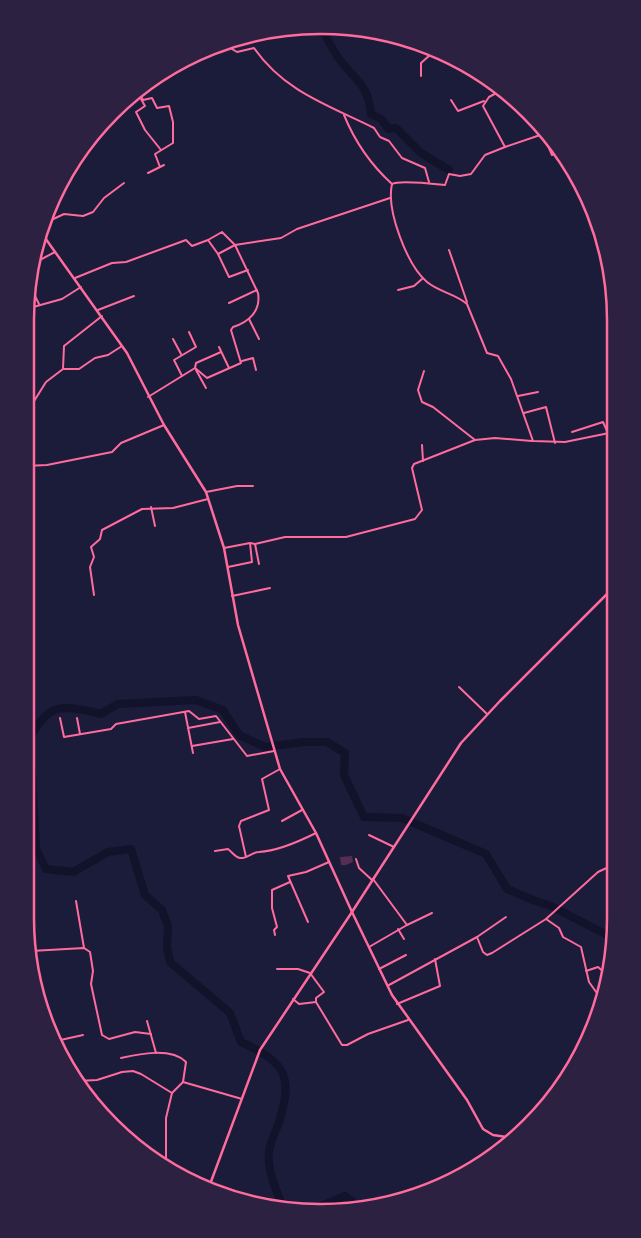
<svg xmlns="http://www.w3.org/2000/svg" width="641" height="1238" font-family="'Public Sans',sans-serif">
<rect width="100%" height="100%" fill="#1b1b3a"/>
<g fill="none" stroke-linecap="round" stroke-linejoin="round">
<!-- river -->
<g stroke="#12122b" stroke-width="8">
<path d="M322 28C326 37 332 48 337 56 353 79 368 82 371 114L381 119 389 129 396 128 421 153 449 170"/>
<path d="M283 1207C276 1190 267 1170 269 1151 270 1142 276 1131 279 1122 294 1074 284 1062 241 1042L230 1013 170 962 167 947 168 926 162 910 145 895 131 849 108 852 73 872 46 869 36 849 30 739C48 701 64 705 101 714L118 704 196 700 223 710 239 735 265 747 304 742H327L345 753 344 775 364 817 402 818 486 854 507 889 533 900 551 906 615 939"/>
<polyline points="312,1210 345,1196 353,1202 351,1210"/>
</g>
</g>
<!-- building -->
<polygon fill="#542f53" points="352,856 353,862 346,865 341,865 340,857"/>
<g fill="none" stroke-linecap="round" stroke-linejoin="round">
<!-- minor -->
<g stroke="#ff6b9d" stroke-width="2">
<path d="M222 43 237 52 254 48C285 92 328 105 374 128L380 137 389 141 402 158 425 168 429 182"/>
<polyline points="429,50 430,55"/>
<polyline points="421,76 421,63 430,55 442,53"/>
<polyline points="138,91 143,100 152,98 157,108 169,106 173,122 173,143 155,154 160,167"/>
<polyline points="141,99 145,106 136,112 145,130 161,150"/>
<polyline points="451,100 458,111 484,101"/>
<path d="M344 115C355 142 370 164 392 184"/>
<polyline points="543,134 552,155 562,151"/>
<polyline points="505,147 546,133"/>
<polyline points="148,173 164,165"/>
<path d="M392 184C386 210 407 265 427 282 439 292 456 294 467 304L487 353 498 356 511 379 533 441 565 442 614 432"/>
<path d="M392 184C399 180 435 184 445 185L449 174 460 176 471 174 485 155 505 147 483 106 489 97 500 91"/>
<polyline points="52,203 62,197 58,187"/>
<polyline points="47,222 64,214 83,216 93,212 104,198 124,183"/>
<polyline points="591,226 598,224"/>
<polyline points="449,250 467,302"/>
<polyline points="218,254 229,277 248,270"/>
<polyline points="36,262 55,252"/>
<polyline points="75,278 112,263 126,262 186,240 192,246 208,240 218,254 235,245 281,238 297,229 390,198"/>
<polyline points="398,290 414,286 422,279"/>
<polyline points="33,292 39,304"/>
<polyline points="229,303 257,290"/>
<polyline points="26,309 62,299 81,287"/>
<polyline points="98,310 134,296"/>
<polyline points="249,319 259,339"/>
<polyline points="173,339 181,354"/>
<polyline points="219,347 229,368"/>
<polyline points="242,361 253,358 256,370"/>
<path d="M195 368 207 378 241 363 231 330 233 327C249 322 261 311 258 293L235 245 222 232 208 240"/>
<polyline points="63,369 79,369 95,358 108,355 122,346"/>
<polyline points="196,370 206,388"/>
<polyline points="424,371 418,390 422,402 433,407 475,440"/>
<polyline points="182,376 174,360 196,347 189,332"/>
<polyline points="518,396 538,392"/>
<polyline points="148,397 195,368 196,363 221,352"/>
<polyline points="524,413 546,407 555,443"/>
<polyline points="26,414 46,382 63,369 64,346 102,316"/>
<polyline points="572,432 603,422 608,433"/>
<polyline points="422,445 423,461"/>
<polyline points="25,466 47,465 112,452 121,443 164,425"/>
<polyline points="206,492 237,486 253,486"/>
<polyline points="151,507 155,526"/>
<polyline points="255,544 259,564"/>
<polyline points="224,548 250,543 255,544 285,537 346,537 415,519 422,510 412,468 414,464 475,440 495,438 532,441"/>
<polyline points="228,567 252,562 250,543"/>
<polyline points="94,595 90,567 94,557 91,547 100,539 102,530 142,509 173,508 208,499"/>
<polyline points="232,596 270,588"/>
<polyline points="459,687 487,714"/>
<polyline points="185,712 193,753"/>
<polyline points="60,718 64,737 111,729 116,724 189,711 199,719 216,716 247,756 274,751"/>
<polyline points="77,718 80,734"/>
<polyline points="188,728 220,722"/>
<polyline points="192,746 233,739"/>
<polyline points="282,821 302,810"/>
<polyline points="369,835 394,847"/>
<path d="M215 851 228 849C232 852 235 857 240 858 247 859 252 852 259 852 278 851 298 842 316 833"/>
<polyline points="246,857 239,826 241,821 269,810 262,779 280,769"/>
<polyline points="356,859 359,868 372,880"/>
<polyline points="25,891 29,898 27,931"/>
<polyline points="76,901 84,948"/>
<polyline points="546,919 559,928 563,937 581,947 589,982 599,996"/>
<polyline points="308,922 288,876 306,872 329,862"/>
<polyline points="407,925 432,913"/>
<polyline points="398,929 404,939"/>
<polyline points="275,935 274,930 277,927 272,908 272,890 290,882"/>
<polyline points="477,937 506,917"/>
<polyline points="369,947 407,925 373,879"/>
<polyline points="31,951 84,948 90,952 93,971 91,984 102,1035 109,1039 135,1032 151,1034"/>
<polyline points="277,969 298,969 310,973 324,992 316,998 316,1002 342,1045 347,1045 368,1034 408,1020"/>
<polyline points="379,969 406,955"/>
<polyline points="586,971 598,967 605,973"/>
<polyline points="389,985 477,937 483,952 487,955 492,953 546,919 598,872 615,864"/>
<polyline points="293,999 299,1004 316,1002"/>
<polyline points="397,1004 440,986 435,959"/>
<polyline points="147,1021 156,1053"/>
<polyline points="56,1041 83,1035"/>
<path d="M121 1058C139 1054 171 1047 186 1062L183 1082"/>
<polyline points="77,1081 97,1080 122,1072 133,1071 141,1074 172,1093"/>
<polyline points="172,1093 183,1082 242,1099"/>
<polyline points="166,1168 166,1118 172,1093"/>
</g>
<!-- tertiary -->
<g stroke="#ff6b9d" stroke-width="2.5">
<polyline points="43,235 127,353 164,425 206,492 224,548 238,625 280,769 316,833 352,912 260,1050 209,1187"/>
<polyline points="513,1138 493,1135 483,1129 467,1100 392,995 352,912 461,743 500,701 614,587"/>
</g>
</g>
<!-- crop -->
<path d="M0 0H641V1238H0ZM320 34H321A286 286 0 0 1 607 320V918A286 286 0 0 1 321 1204H320A286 286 0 0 1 34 918V320A286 286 0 0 1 320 34Z" fill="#2d2142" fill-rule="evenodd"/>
<path fill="none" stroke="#ff6b9d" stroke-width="2.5" d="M320 34H321A286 286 0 0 1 607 320V918A286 286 0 0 1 321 1204H320A286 286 0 0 1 34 918V320A286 286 0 0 1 320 34Z"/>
</svg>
